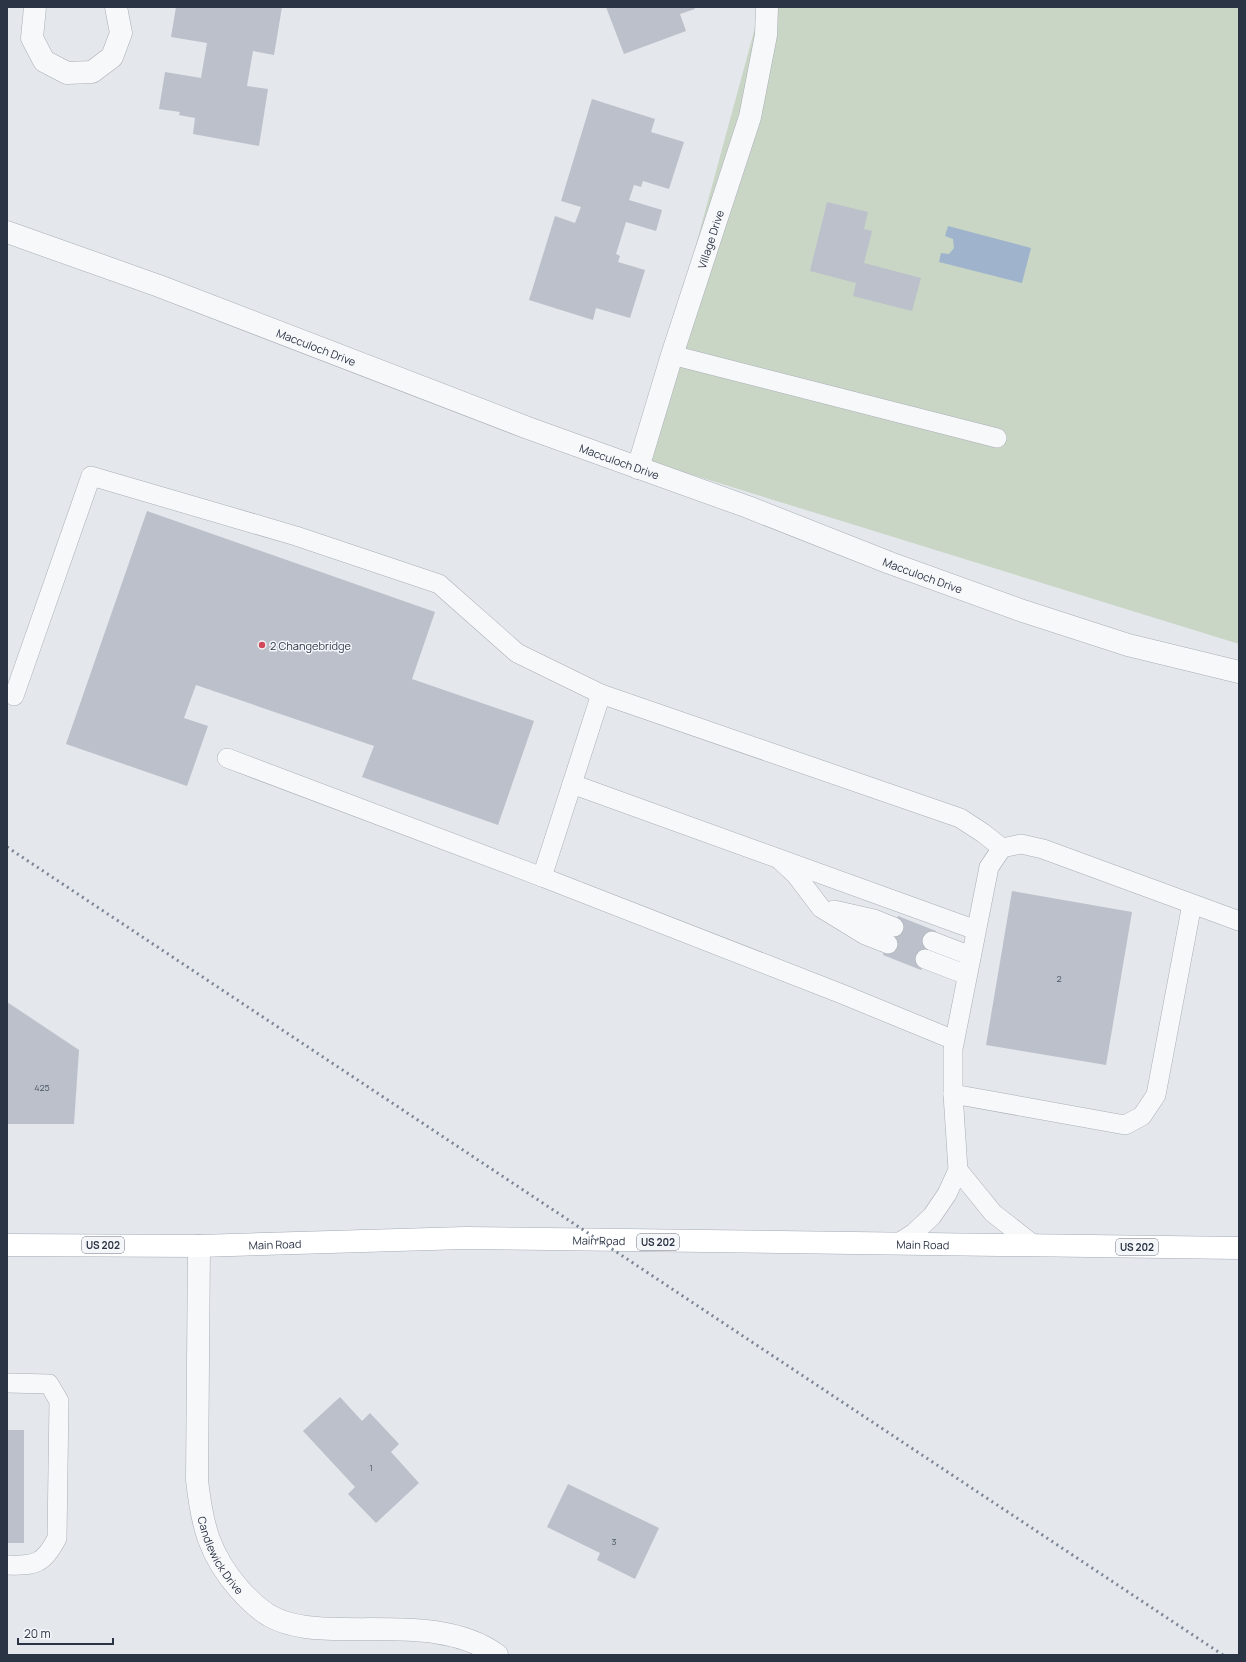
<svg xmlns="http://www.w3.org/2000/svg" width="1246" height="1662" font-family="Manrope,sans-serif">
<rect width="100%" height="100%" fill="#e4e7ec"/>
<!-- green -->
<polygon fill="#c9d6c5" points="758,7 1239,7 1239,644 638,458 759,13"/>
<!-- water -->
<polygon fill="#9fb4cc" points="948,226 1031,248 1022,283 939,262 941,253 949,254 954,248 953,239 945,236"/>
<!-- building -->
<g fill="#bbc0ca">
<polygon points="176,7 282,7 274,55 253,51 247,86 268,89 259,146 193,134 195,118 179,115 180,112 159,109 165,72 201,78 207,43 171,37"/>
<polygon points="606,7 694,7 695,9 680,14 686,31 624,54"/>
<polygon points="592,99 655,119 651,132 684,142 669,189 643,181 641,187 634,185 629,200 662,210 656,231 626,222 616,254 620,256 618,262 645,270 630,318 596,308 593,320 529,300 555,216 575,223 581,207 561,201"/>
<polygon points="827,202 868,212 864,229 872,231 864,263 921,278 912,311 853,296 856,283 810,271"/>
<polygon points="147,511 435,612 412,679 534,721 498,825 362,777 374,746 196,685 184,718 208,726 187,786 66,744"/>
<polygon points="1012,891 1132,912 1106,1065 986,1045"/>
<polygon points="898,916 936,931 921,970 883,955"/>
<polygon points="7,1002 79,1050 74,1124 7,1124"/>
<polygon points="340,1397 362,1421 370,1413 399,1444 391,1452 419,1483 376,1523 348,1494 355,1487 303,1431"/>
<rect x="7" y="1430" width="17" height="113"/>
<polygon points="568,1484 659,1528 635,1579 597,1560 600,1553 547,1527"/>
</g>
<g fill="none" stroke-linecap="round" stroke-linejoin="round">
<defs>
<g id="service">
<polyline points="672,355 997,438"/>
<polyline points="14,696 91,476 296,536 439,584 517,653 601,694"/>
<polyline points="227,758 542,877"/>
<polyline points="572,784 976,930"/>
<polyline points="781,861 796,875 821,908 865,935 888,944"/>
<polyline points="834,910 874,919 894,927"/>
<polyline points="932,941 971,956"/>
<polyline points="925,959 967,975"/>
<polyline points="954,1040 842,994 542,877 601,694 960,818 983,833 1002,848"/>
<polyline points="953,1094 1125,1125 1142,1116 1156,1095 1192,904"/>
<polyline points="958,1170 993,1213 1035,1246"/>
<polyline points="897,1244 914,1233 932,1216 947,1194 958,1170 953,1094 953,1049 989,867 1002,848 1021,844 1043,849 1239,921"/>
<path d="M7 1383 49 1384 59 1401 57 1538C44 1564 35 1566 7 1565"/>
</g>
<g id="minor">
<polyline points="35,7 32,38 44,61 67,73 92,72 112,57 121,33 116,7"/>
<path id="s1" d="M7 232 159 286 528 428 748 507 890 563 1023 611 1128 645 1239 672"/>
<path id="s2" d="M638 468 672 355 750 117 766 35 767 7"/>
<path id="s3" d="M199 1246 197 1480C202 1525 209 1555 240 1590 249 1600 258 1609 270 1616 292 1628 319 1629 344 1629 394 1630 454 1624 497 1655"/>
</g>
<g id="primary">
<path id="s4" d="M7 1245 199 1246 465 1238 1239 1248"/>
</g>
</defs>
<!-- service casing -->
<use href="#service" stroke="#a9aeb7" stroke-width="20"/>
<!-- minor casing -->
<use href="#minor" stroke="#a9aeb7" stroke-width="23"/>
<!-- primary casing -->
<use href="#primary" stroke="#a3abb8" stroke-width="23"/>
<!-- service -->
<use href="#service" stroke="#f7f8fa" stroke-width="19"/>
<!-- minor -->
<use href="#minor" stroke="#f7f8fa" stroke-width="22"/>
<!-- primary -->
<use href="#primary" stroke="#fff" stroke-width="22"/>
<!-- rail -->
<polyline stroke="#7d8696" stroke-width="3" stroke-dasharray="2 4" stroke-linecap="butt" points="7,847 1223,1655"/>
</g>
<!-- markers -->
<circle fill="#d1495b" stroke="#f4f6f9" stroke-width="1.5" cx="262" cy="645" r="4"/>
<g text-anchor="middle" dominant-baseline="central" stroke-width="3" stroke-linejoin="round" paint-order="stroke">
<!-- number labels -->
<g font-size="9" fill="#4f5766">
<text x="1059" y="978">2</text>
<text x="42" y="1087">425</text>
<text x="371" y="1467">1</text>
<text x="614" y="1541">3</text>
</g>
<!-- shield labels -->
<g fill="#f4f6f9" stroke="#676e7b" stroke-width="1">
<rect x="637" y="1234" width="42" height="16" rx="3"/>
<rect x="82" y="1237" width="42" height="16" rx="3"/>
<rect x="1116" y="1239" width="42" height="16" rx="3"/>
</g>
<g font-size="10" font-weight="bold" fill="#2b3445">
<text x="658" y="1242">US 202</text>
<text x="103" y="1245">US 202</text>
<text x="1137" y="1247">US 202</text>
</g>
<!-- street labels -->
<g font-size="11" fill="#2b3445" stroke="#f4f6f9">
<text stroke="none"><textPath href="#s2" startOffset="240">Village Drive</textPath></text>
<text stroke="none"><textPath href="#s1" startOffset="330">Macculoch Drive</textPath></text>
<text stroke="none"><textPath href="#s1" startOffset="654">Macculoch Drive</textPath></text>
<text stroke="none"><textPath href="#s1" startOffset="978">Macculoch Drive</textPath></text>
<text stroke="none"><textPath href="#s4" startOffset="592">Main Road</textPath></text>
<text stroke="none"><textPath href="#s4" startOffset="268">Main Road</textPath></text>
<text stroke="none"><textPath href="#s4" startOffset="916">Main Road</textPath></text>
<text stroke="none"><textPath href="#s3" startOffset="314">Candlewick Drive</textPath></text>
</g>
<!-- poi labels -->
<g font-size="11" fill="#2b3445" stroke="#f4f6f9" text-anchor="start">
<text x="270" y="645">2 Changebridge</text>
</g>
</g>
<!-- border -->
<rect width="1246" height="1662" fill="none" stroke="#2b3445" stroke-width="16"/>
<!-- scale -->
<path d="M18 1638v6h95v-6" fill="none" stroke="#2b3445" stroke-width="2"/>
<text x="24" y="1638" font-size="12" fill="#2b3445" stroke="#f4f6f9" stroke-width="3" paint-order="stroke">20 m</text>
</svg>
